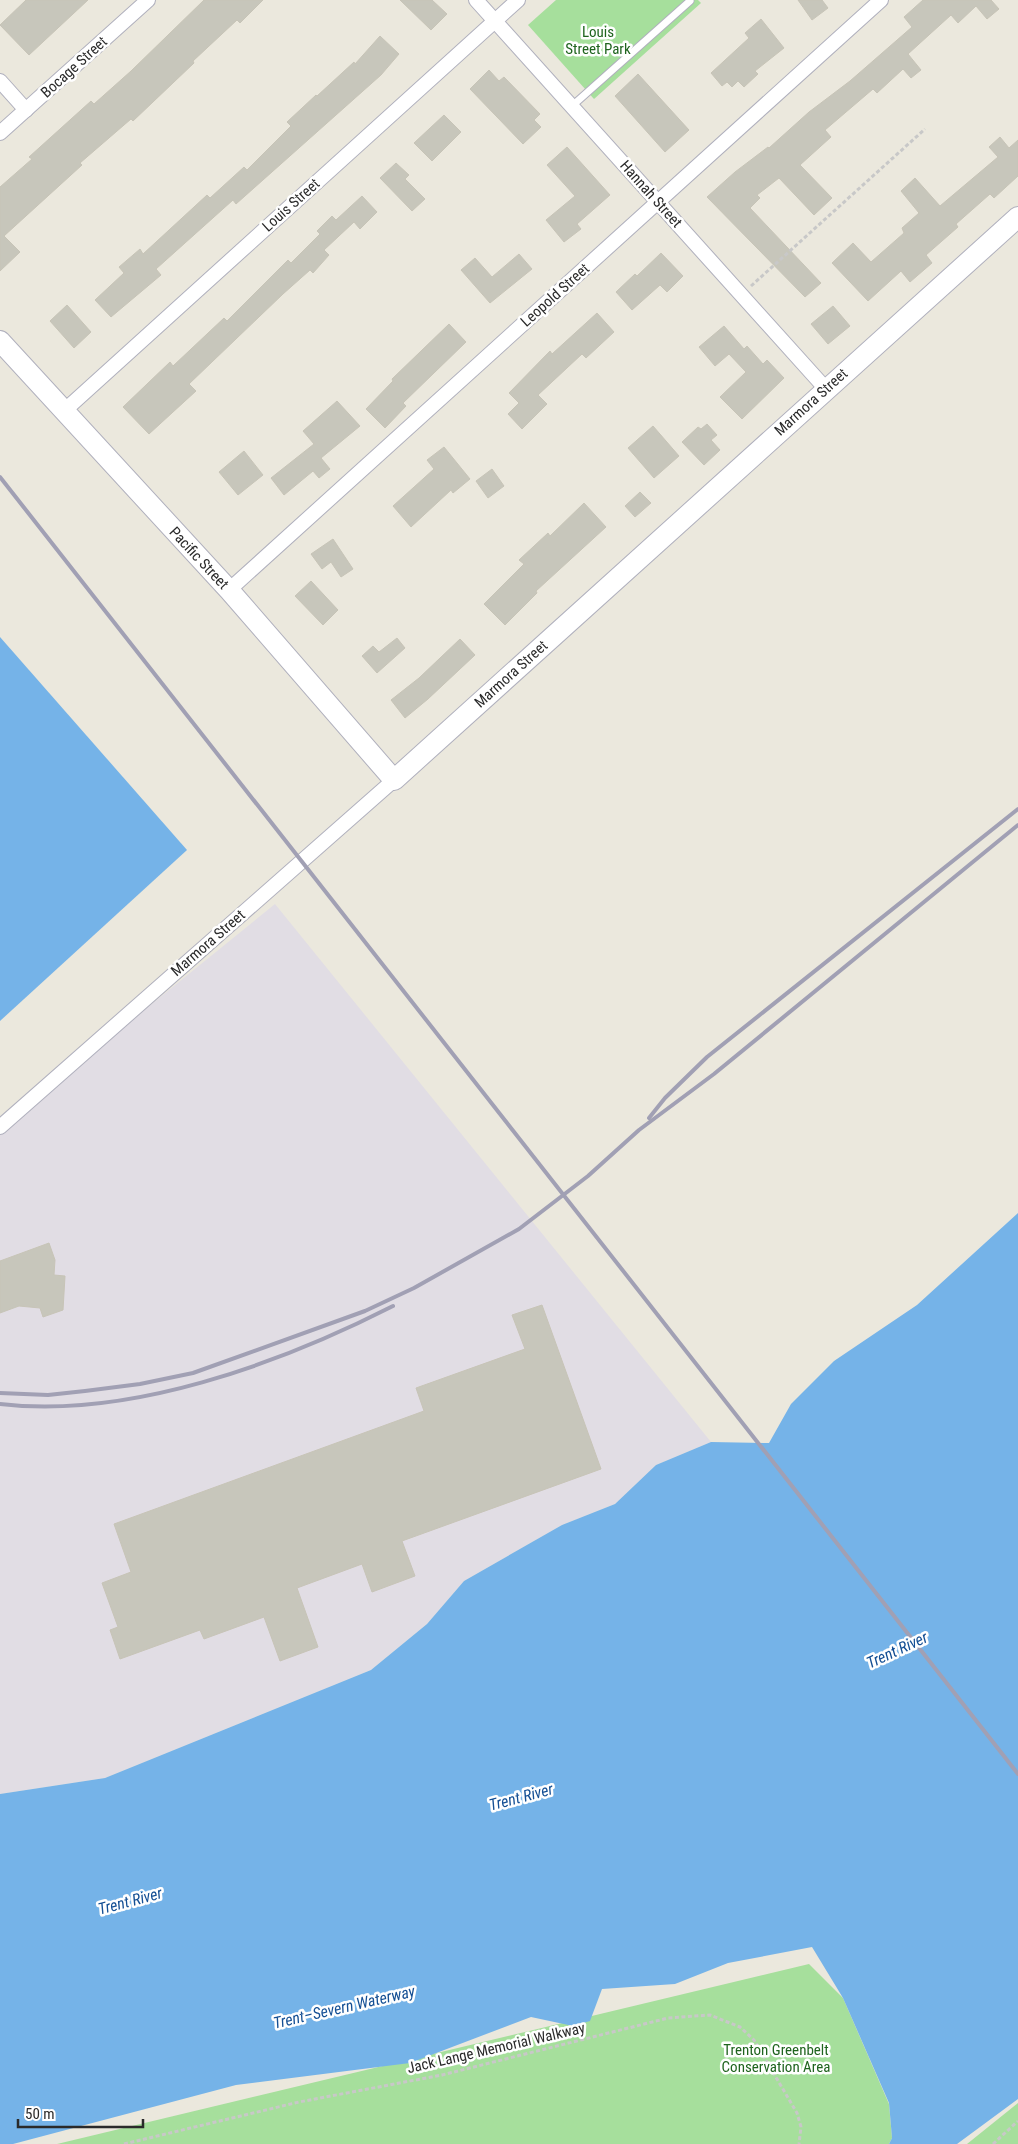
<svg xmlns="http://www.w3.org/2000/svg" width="1018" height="2144" font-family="'Roboto Condensed',sans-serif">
<rect width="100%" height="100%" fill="#ebe8dd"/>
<!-- industrial -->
<polygon fill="#e1dde4" points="275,904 711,1442 656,1465 615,1504 562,1525 464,1581 427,1624 371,1670 105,1778 0,1794 0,1127"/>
<!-- green -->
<g fill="#a6df9c">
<polygon points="556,0 698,0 701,3 594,99 528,25"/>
<polygon points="809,1964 843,1998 889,2104 892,2138 889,2144 57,2144"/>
<polygon points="1018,2103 1018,2144 967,2144"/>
</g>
<!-- water -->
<g fill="#75b3e8">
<polygon points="0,637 187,850 0,1021"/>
<polygon points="1018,1213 1018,2099 957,2144 889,2144 892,2138 889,2103 843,1998 812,1947 728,1963 675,1984 602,1989 590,2021 573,2026 531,2017 410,2063 236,2085 13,2144 0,2144 0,1794 105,1778 371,1670 427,1624 464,1581 562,1525 615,1504 656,1465 711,1442 769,1443 791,1404 834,1361 917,1305"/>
</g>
<!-- building -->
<g fill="#c7c6bb" stroke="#c7c4b7">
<polygon points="26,0 88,0 29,55 0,25"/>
<polygon points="204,0 263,0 240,23 237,20 193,61 194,63 133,121 131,119 80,163 82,165 4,236 20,252 0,271 0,187 32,159 29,157 91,101 94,104 131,71"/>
<polygon points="400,0 432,0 447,14 431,30"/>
<polygon points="798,0 822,0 828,8 812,20"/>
<polygon points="923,0 991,0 999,9 987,19 976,6 958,23 951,15 908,54 921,70 911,78 903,69 877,93 873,89 825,130 831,137 800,165 832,198 814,215 779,178 757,195 760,198 750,208 821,283 805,297 707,197 735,172 768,147 769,148 809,112 850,81 912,27 904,17"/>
<polygon points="761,19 784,48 755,71 758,74 744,87 738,81 732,87 727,82 722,86 711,73 749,38 745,33"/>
<polygon points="380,36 399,54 381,75 236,204 233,200 156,269 161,275 111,317 95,300 124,273 119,267 140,249 143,254 207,195 210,198 244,167 247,170 291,126 287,122 316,95 317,96 354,62 355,64"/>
<polygon points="489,70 499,81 504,77 540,114 534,120 541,127 523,144 470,89"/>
<polygon points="638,74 689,130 665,152 615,96"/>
<polygon points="444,115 461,132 432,161 414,143"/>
<polygon points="1000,137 1009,148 1018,140 1018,176 994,198 990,194 956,224 958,227 926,255 932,263 910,282 901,271 868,301 832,263 853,243 871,262 904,233 902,228 919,213 901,191 915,178 940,206 998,157 989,147"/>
<polygon points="567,147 610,195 577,224 581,229 564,242 546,220 575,196 547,165"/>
<polygon points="396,163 409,175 405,179 425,199 412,211 380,178"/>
<polygon points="362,196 377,212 360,229 354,222 324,250 329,255 313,273 310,270 283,294 189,384 196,391 149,434 123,407 170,362 173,366 224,318 227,321 288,260 291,263 320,234 317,231 332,216 336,220"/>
<polygon points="661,253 683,276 667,292 660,285 632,310 616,292 635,274 637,276"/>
<polygon points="519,254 532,269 490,303 461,270 475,258 492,277"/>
<polygon points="67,305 91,332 74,348 50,321"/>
<polygon points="833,306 850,326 828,344 811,324"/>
<polygon points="597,313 614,332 586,358 582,354 538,395 547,404 522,429 508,414 519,403 509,393 550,351 552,354"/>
<polygon points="449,324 466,342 403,403 406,406 385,428 366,409 393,381 392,379"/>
<polygon points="724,326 744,349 747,346 763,364 767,360 784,378 742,419 720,397 746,372 729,354 715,366 699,347"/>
<polygon points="337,401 360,426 321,458 330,469 319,478 313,471 284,495 271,478 314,444 303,431"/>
<polygon points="707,424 717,435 711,440 720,450 704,465 682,442 698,427 701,429"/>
<polygon points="653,426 679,456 654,478 628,448"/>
<polygon points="444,447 470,479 453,493 451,490 411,527 393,506 434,469 427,460"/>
<polygon points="244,451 263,475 238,495 219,472"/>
<polygon points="492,469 504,486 488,498 476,481"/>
<polygon points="640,492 651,503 635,517 625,506"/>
<polygon points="584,503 606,527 536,591 537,593 505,625 484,604 524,564 519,560 548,533 550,536"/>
<polygon points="333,539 353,569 341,577 331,562 322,569 311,554"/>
<polygon points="311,581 338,610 323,625 295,596"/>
<polygon points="397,638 405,648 377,673 362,656 373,646 379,652"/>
<polygon points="460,639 475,655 428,699 405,718 391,700 419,678"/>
<polygon points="49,1243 55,1260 54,1275 65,1276 63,1310 43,1317 40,1308 19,1306 0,1313 0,1261"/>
<polygon points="542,1305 601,1469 402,1541 415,1576 372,1592 362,1564 297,1588 318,1647 280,1661 264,1617 204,1639 200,1630 120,1659 110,1630 118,1627 102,1583 131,1572 114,1524 424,1411 416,1388 525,1349 512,1315"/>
</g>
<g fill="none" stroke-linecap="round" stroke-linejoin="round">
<defs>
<polyline id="lane" points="572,106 690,1"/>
<g id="street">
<polyline points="476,0 826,389"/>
<polyline points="0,81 26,110"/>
<polyline points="0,133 148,0"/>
<polyline points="64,411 518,0"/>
<polyline points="229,590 881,0"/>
<polyline points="0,1127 394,780"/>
</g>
<polyline id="secondary" points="0,341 229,590 394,780 1018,217"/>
</defs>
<!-- lane casing -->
<use href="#lane" stroke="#b0b0bd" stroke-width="9"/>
<!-- street casing -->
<use href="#street" stroke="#b0b0bd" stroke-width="16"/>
<!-- secondary casing -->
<use href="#secondary" stroke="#b0b0bd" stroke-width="22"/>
<!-- path -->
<g stroke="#c8c8c8" stroke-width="3" stroke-dasharray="4 2.5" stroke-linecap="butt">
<polyline points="751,286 925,129"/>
<polyline points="124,2144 299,2102 442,2075 668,2018 710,2015 740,2027 754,2040 797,2113 801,2127 799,2144"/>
<polyline points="993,2144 1018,2121"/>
</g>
<!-- lane -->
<use href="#lane" stroke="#fff" stroke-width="7"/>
<!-- street -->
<use href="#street" stroke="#fff" stroke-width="14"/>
<!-- secondary -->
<use href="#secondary" stroke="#fff" stroke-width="20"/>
<!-- rail -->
<g stroke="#a1a0b4" stroke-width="4">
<polyline points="0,477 1018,1774"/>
<polyline points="649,1118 665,1098 707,1057 1018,809"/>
<polyline points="0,1393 48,1395 85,1391 140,1384 193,1373 365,1311 414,1288 519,1229 588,1176 639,1130 714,1074 1018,825"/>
<path d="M0 1404C129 1419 279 1364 393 1306"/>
</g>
</g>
<g text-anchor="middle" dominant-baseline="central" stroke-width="5" stroke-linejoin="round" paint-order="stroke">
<!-- park labels -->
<g font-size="15" fill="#1f641e" stroke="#fff">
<text x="598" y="32">Louis<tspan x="598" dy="17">Street Park</tspan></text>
<text x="776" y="2050">Trenton Greenbelt<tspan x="776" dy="17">Conservation Area</tspan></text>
</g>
<!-- street labels -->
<g font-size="15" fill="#2a2a2a" stroke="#fff">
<text transform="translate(74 67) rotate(-42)">Bocage Street</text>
<text transform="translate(651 194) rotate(48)">Hannah Street</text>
<text transform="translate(291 205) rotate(-42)">Louis Street</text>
<text transform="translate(555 295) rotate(-42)">Leopold Street</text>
<text transform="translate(811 402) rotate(-42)">Marmora Street</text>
<text transform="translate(199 558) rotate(47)">Pacific Street</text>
<text transform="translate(511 674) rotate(-42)">Marmora Street</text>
<text transform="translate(208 943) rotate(-41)">Marmora Street</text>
<text transform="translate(496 2048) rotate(-13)">Jack Lange Memorial Walkway</text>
</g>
<!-- water labels -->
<g font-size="16" font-style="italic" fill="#144f94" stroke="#fff">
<text transform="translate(897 1650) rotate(-25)">Trent River</text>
<text transform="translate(521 1797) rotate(-15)">Trent River</text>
<text transform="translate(130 1901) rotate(-15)">Trent River</text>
<text transform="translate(344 2007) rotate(-13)">Trent–Severn Waterway</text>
</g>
</g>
<!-- scale -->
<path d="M18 2119v8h125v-8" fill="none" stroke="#2a2a2a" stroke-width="2.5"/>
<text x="25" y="2119" font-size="15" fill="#2a2a2a" stroke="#ffffff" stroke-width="4" paint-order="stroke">50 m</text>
</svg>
